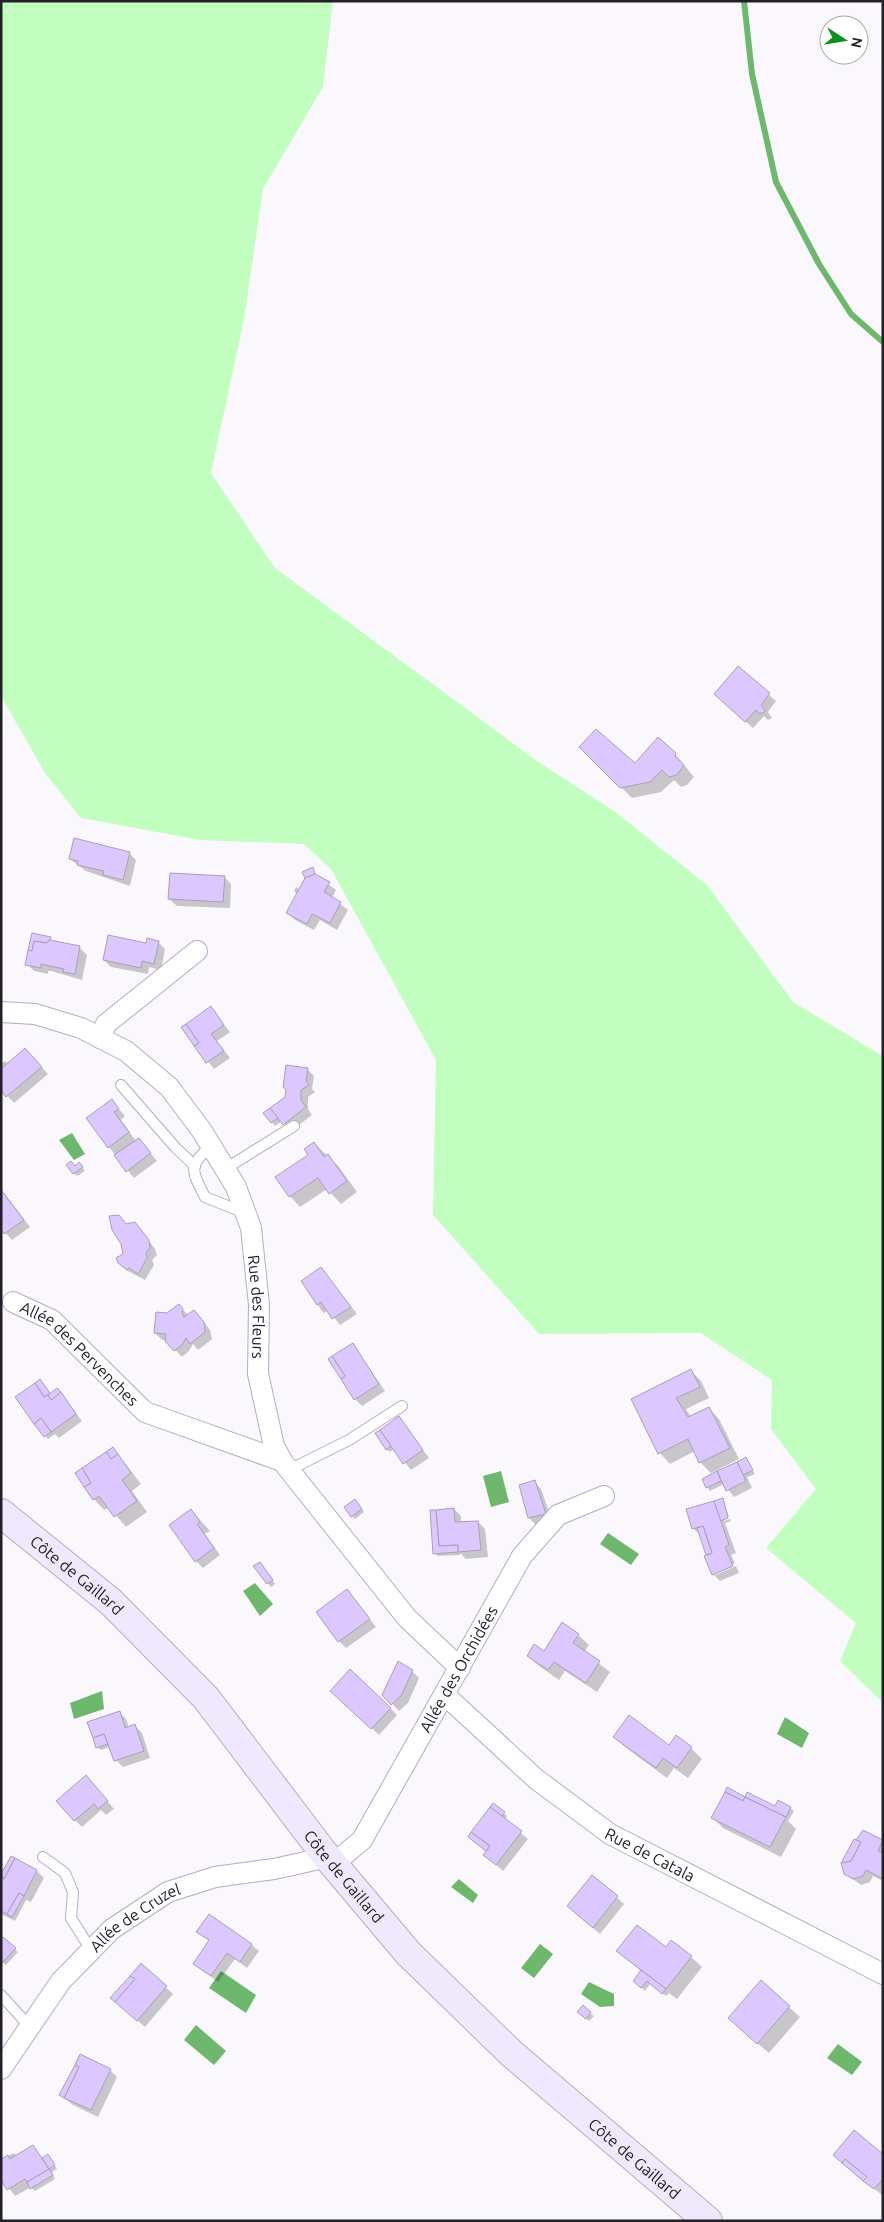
<svg xmlns="http://www.w3.org/2000/svg" width="884" height="2222" font-family="Ubuntu,sans-serif">
<rect width="100%" height="100%" fill="#faf8fd"/>
<!-- green -->
<polygon fill="#c2fec0" points="1,1 333,1 323,87 263,189 244,319 211,473 275,568 537,761 614,811 707,885 793,1002 883,1056 883,1703 840,1661 856,1623 766,1548 816,1489 771,1429 772,1380 701,1333 539,1334 433,1215 436,1060 331,869 304,844 200,840 81,818 45,773 1,696"/>
<!-- water -->
<g fill="#6eb86e">
<polygon points="72,1133 85,1154 74,1160 59,1140"/>
<polygon points="501,1471 509,1502 491,1507 483,1476"/>
<polygon points="608,1533 639,1554 631,1565 600,1544"/>
<polygon points="255,1583 273,1604 260,1616 243,1591"/>
<polygon points="102,1691 104,1709 74,1719 70,1703"/>
<polygon points="785,1717 809,1733 802,1748 777,1734"/>
<polygon points="459,1879 478,1895 473,1903 451,1887"/>
<polygon points="540,1944 553,1954 534,1978 521,1968"/>
<polygon points="221,1971 256,1995 246,2013 209,1988"/>
<polygon points="589,1982 614,1994 614,2006 600,2007 581,1994"/>
<polygon points="196,2025 226,2051 214,2065 184,2040"/>
<polygon points="838,2044 862,2062 852,2075 827,2058"/>
</g>
<!-- shadow -->
<g fill="#0003">
<polygon points="739,668 776,701 768,712 772,718 768,720 764,716 753,728 723,701"/>
<polygon points="581,747 635,765 675,754 694,777 687,785 681,787 674,780 661,792 632,798"/>
<polygon points="129,853 136,860 130,886 86,871 70,859"/>
<polygon points="312,869 317,876 336,890 332,898 348,910 337,930 320,920 314,930 295,920 288,913 297,894 294,891 296,887 299,889"/>
<polygon points="224,877 231,884 230,908 177,906 169,899"/>
<polygon points="50,938 52,942 80,948 87,955 82,980 51,971 48,971 48,974 34,971 27,964"/>
<polygon points="158,942 165,949 161,970 149,967 148,974 111,967 104,960"/>
<polygon points="211,1008 230,1032 217,1041 230,1058 214,1069 183,1028"/>
<polygon points="32,1056 48,1074 14,1103 1,1089 1,1064 5,1061 8,1064"/>
<polygon points="307,1069 314,1076 312,1089 315,1092 308,1097 308,1109 312,1115 291,1131 282,1121 275,1126 265,1113 286,1098"/>
<polygon points="112,1101 125,1116 121,1120 136,1141 139,1139 157,1161 134,1178 109,1147"/>
<polygon points="314,1143 338,1166 357,1192 341,1204 327,1189 300,1207 290,1196"/>
<polygon points="75,1167 82,1167 85,1171 77,1176 74,1173"/>
<polygon points="1,1189 30,1227 12,1240 1,1228"/>
<polygon points="119,1216 127,1225 141,1230 155,1249 157,1255 152,1260 154,1265 145,1280 126,1270 119,1263 124,1254"/>
<polygon points="327,1276 357,1314 340,1325 328,1310 324,1313 321,1310 302,1281"/>
<polygon points="179,1306 188,1315 194,1311 201,1318 210,1330 212,1339 198,1350 193,1344 189,1351 182,1357 166,1340 162,1340 155,1333 167,1314"/>
<polygon points="353,1345 385,1391 362,1406 355,1399"/>
<polygon points="690,1370 701,1381 709,1398 686,1409 691,1417 709,1408 719,1419 739,1459 711,1473 700,1462 695,1451 670,1464 660,1453 632,1399"/>
<polygon points="45,1396 45,1399 64,1397 82,1421 59,1438 55,1434 48,1439 17,1397"/>
<polygon points="399,1418 429,1458 411,1470 394,1449 390,1452 386,1449"/>
<polygon points="121,1458 141,1484 132,1491 147,1512 126,1527 109,1507 104,1510 94,1499"/>
<polygon points="746,1459 755,1474 747,1477 752,1488 734,1497 724,1484 710,1491 707,1487 703,1479"/>
<polygon points="534,1482 541,1489 552,1520 536,1525 529,1518"/>
<polygon points="722,1500 729,1516 724,1518 724,1521 730,1519 731,1521 725,1523 736,1553 731,1555 735,1563 715,1572 715,1575 736,1566 739,1573 720,1581 713,1574 701,1536 693,1528"/>
<polygon points="358,1504 364,1512 355,1519 352,1516"/>
<polygon points="454,1509 461,1516 461,1523 478,1522 485,1529 488,1557 466,1559 460,1553 460,1555 438,1556 435,1553"/>
<polygon points="191,1510 210,1531 205,1534 220,1555 203,1568 196,1561"/>
<polygon points="255,1567 263,1567 275,1584 271,1587"/>
<polygon points="347,1590 376,1627 346,1648 339,1641"/>
<polygon points="578,1635 589,1645 584,1652 610,1672 597,1692 565,1671 559,1680 539,1666 528,1656 544,1653"/>
<polygon points="412,1671 419,1678 408,1703 399,1711 384,1695"/>
<polygon points="339,1697 390,1708 397,1715 379,1735"/>
<polygon points="119,1712 126,1719 129,1728 135,1726 142,1733 150,1758 123,1767 116,1760 110,1747 101,1750 97,1747"/>
<polygon points="614,1737 691,1748 702,1759 688,1778 674,1768 667,1778 625,1747"/>
<polygon points="93,1784 114,1809 106,1815 101,1810 82,1827 75,1820"/>
<polygon points="745,1798 775,1808 790,1808 794,1811 788,1821 796,1829 781,1857 723,1828 713,1818"/>
<polygon points="493,1805 507,1816 505,1820 528,1839 503,1871 485,1855 488,1852 472,1840"/>
<polygon points="863,1832 883,1842 883,1881 873,1876 870,1882 861,1885 846,1874"/>
<polygon points="11,1857 37,1871 44,1878 31,1902 26,1900 15,1921 1,1914 1,1876"/>
<polygon points="592,1876 624,1904 600,1934 575,1913"/>
<polygon points="198,1932 252,1945 259,1951 247,1968 235,1959 218,1982 194,1964 209,1941"/>
<polygon points="3,1939 18,1952 6,1965 1,1961 1,1941"/>
<polygon points="666,1949 691,1957 702,1967 677,1999 669,1993 666,1996 650,1984 645,1991 637,1984 642,1972 618,1951"/>
<polygon points="141,1965 173,1994 145,2027 112,1998"/>
<polygon points="761,1982 800,2017 769,2053 740,2029"/>
<polygon points="583,2007 594,2016 589,2021 582,2015"/>
<polygon points="110,2070 117,2077 98,2117 73,2105 60,2095"/>
<polygon points="33,2147 43,2159 48,2156 51,2159 57,2169 52,2172 55,2179 35,2191 31,2187 15,2196 1,2177 1,2160 14,2153 17,2156"/>
<polygon points="883,2156 883,2194 882,2195 872,2187"/>
</g>
<g fill="none" stroke-linecap="round" stroke-linejoin="round">
<!-- stream -->
<polyline stroke="#6eb86e" stroke-width="6" points="744,1 752,74 776,182 819,264 851,314 883,342"/>
</g>
<!-- building -->
<g fill="#dcc8fe" stroke="#a8a0b7">
<polygon points="738,666 770,693 761,705 766,711 760,714 756,710 745,722 714,694"/>
<polygon points="596,729 635,763 658,737 676,753 675,756 684,765 677,775 669,777 662,770 650,782 620,788 579,747"/>
<polygon points="74,838 130,852 123,880 103,875 104,871 77,865 78,861 69,859"/>
<polygon points="313,867 315,874 305,878 302,872"/>
<polygon points="170,873 225,876 223,902 168,899"/>
<polygon points="315,874 330,882 324,892 341,902 330,923 312,914 307,924 286,913 305,878"/>
<polygon points="32,933 51,937 50,940 46,943 34,941 32,951 28,950"/>
<polygon points="108,935 146,943 147,938 159,941 154,964 142,961 141,968 103,960"/>
<polygon points="50,940 80,946 75,974 63,972 64,969 41,964 41,968 25,965 28,950 32,951 34,941 46,943"/>
<polygon points="211,1006 224,1025 211,1034 224,1051 206,1063 194,1046 199,1043 186,1024"/>
<polygon points="186,1024 199,1043 194,1046 181,1027"/>
<polygon points="25,1048 42,1067 6,1097 1,1091 1,1069"/>
<polygon points="286,1065 308,1068 306,1081 309,1085 301,1090 301,1100 306,1107 283,1125 270,1108 285,1097 286,1090 283,1087"/>
<polygon points="112,1099 119,1109 114,1112 129,1132 108,1148 86,1118"/>
<polygon points="270,1108 278,1118 271,1123 263,1113"/>
<polygon points="139,1138 151,1153 126,1172 114,1155"/>
<polygon points="314,1142 324,1157 328,1154 347,1181 329,1194 318,1178 289,1197 275,1177 308,1155 304,1149"/>
<polygon points="71,1161 75,1166 79,1162 83,1167 73,1174 66,1165"/>
<polygon points="1,1190 24,1220 4,1234 1,1230"/>
<polygon points="119,1215 126,1224 135,1222 149,1240 150,1248 146,1253 147,1258 138,1274 129,1268 127,1270 118,1263 116,1258 123,1254 121,1244 112,1230 109,1216"/>
<polygon points="321,1267 351,1307 332,1319 321,1302 317,1305 301,1281"/>
<polygon points="179,1304 183,1309 182,1313 184,1317 194,1310 204,1322 205,1332 190,1344 186,1338 182,1345 174,1351 165,1341 166,1334 154,1333 156,1312 167,1313"/>
<polygon points="353,1343 379,1384 354,1400 341,1379 345,1376 332,1356"/>
<polygon points="332,1356 345,1376 341,1379 328,1359"/>
<polygon points="691,1369 700,1387 676,1398 688,1417 709,1407 730,1448 699,1463 688,1439 658,1454 631,1399"/>
<polygon points="40,1379 50,1393 44,1397 35,1383"/>
<polygon points="35,1383 44,1397 48,1395 51,1400 61,1392 76,1414 51,1432 41,1418 34,1424 15,1397"/>
<polygon points="57,1388 61,1392 51,1400 48,1395"/>
<polygon points="399,1416 423,1450 403,1464 380,1430"/>
<polygon points="41,1418 51,1432 44,1437 34,1424"/>
<polygon points="380,1430 391,1446 386,1450 375,1433"/>
<polygon points="113,1447 118,1454 111,1459 106,1452"/>
<polygon points="106,1452 111,1459 118,1454 131,1473 122,1480 137,1501 114,1517 99,1496 93,1500 84,1487 91,1483 82,1468"/>
<polygon points="746,1457 753,1470 743,1475 737,1462"/>
<polygon points="737,1462 746,1481 726,1491 717,1471"/>
<polygon points="82,1468 91,1483 84,1487 75,1473"/>
<polygon points="717,1471 721,1481 706,1488 702,1479"/>
<polygon points="535,1480 546,1514 528,1518 519,1485"/>
<polygon points="723,1498 728,1518 720,1521 714,1501"/>
<polygon points="355,1499 362,1509 351,1517 344,1507"/>
<polygon points="714,1501 729,1545 725,1547 733,1566 712,1575 704,1556 712,1553 703,1526 692,1529 686,1509"/>
<polygon points="454,1508 455,1522 478,1521 481,1550 458,1552 458,1545 439,1546 436,1510"/>
<polygon points="191,1509 200,1522 197,1524 214,1548 195,1562 169,1525"/>
<polygon points="430,1510 436,1510 439,1546 458,1545 458,1552 433,1554"/>
<polygon points="703,1526 712,1553 706,1555 697,1528"/>
<polygon points="260,1562 273,1580 267,1584 253,1566"/>
<polygon points="347,1589 370,1619 338,1642 316,1612"/>
<polygon points="562,1622 579,1634 573,1643 600,1661 586,1683 554,1662 548,1670 527,1656 534,1644 544,1651"/>
<polygon points="398,1661 413,1670 401,1696 391,1705 382,1695"/>
<polygon points="350,1669 391,1708 371,1729 330,1691"/>
<polygon points="120,1711 125,1728 135,1724 144,1751 114,1761 104,1734 93,1738 87,1722"/>
<polygon points="629,1715 669,1745 676,1735 692,1747 677,1768 663,1758 656,1768 613,1737"/>
<polygon points="104,1734 108,1744 96,1748 93,1738"/>
<polygon points="86,1775 108,1801 98,1809 94,1804 74,1821 56,1801"/>
<polygon points="727,1787 745,1797 743,1801 725,1792"/>
<polygon points="725,1792 743,1801 745,1797 786,1817 770,1847 711,1818"/>
<polygon points="747,1792 775,1806 778,1800 791,1807 786,1817 745,1797"/>
<polygon points="493,1803 505,1812 502,1816 490,1807"/>
<polygon points="490,1807 522,1831 496,1865 483,1855 490,1846 471,1832"/>
<polygon points="863,1830 883,1840 878,1851 883,1853 883,1879 866,1870 863,1876 853,1879 844,1874 841,1863 851,1861 861,1842 856,1840"/>
<polygon points="471,1832 490,1846 486,1851 468,1837"/>
<polygon points="854,1839 861,1842 851,1861 841,1863"/>
<polygon points="11,1856 15,1858 4,1879 1,1874"/>
<polygon points="15,1858 37,1870 24,1896 19,1893 7,1914 1,1911 1,1878 4,1879"/>
<polygon points="592,1875 618,1896 593,1928 567,1906"/>
<polygon points="19,1893 24,1896 12,1917 7,1914"/>
<polygon points="209,1914 252,1944 240,1962 227,1953 211,1976 193,1964 209,1940 196,1932"/>
<polygon points="637,1925 666,1947 671,1940 692,1956 666,1989 616,1951"/>
<polygon points="3,1937 16,1948 2,1963 1,1939"/>
<polygon points="141,1963 167,1986 137,2021 115,2002 135,1979 130,1976"/>
<polygon points="641,1970 666,1989 662,1994 647,1981 641,1988 633,1981"/>
<polygon points="130,1976 135,1979 115,2002 110,1998"/>
<polygon points="761,1980 790,2006 757,2044 728,2018"/>
<polygon points="583,2005 591,2012 586,2019 577,2012"/>
<polygon points="80,2054 111,2069 91,2110 64,2098 79,2067 75,2065"/>
<polygon points="75,2065 79,2067 64,2098 59,2095"/>
<polygon points="854,2130 883,2154 883,2179 874,2189 863,2181 867,2177 845,2159 842,2163 833,2155"/>
<polygon points="33,2145 49,2169 27,2182 25,2179 7,2190 1,2180 1,2159 8,2155 10,2159"/>
<polygon points="48,2154 55,2165 49,2169 42,2158"/>
<polygon points="845,2159 867,2177 863,2181 842,2163"/>
<polygon points="49,2169 53,2175 30,2189 27,2182"/>
</g>
<g fill="none" stroke-linecap="round" stroke-linejoin="round">
<defs>
<g id="lane">
<polyline points="121,1085 175,1147 195,1166"/>
<path d="M211 1146C187 1167 192 1171 205 1197L245 1213"/>
<polyline points="225,1169 294,1126"/>
<polyline points="289,1470 349,1440 402,1406"/>
<polyline points="43,1857 65,1873 73,1892 71,1918 91,1950"/>
<polyline points="1,1995 30,2027"/>
</g>
<g id="street">
<path id="s1" d="M1 1012 35 1014 81 1028 126 1051 169 1087 202 1131 236 1187 251 1228 259 1305 258 1374 274 1446 282 1461 407 1618 460 1668"/>
<polyline points="100,1038 106,1024 197,951"/>
<path id="s2" d="M13 1302 52 1320 145 1412 282 1461"/>
<path id="s3" d="M445 1695 536 1779 610 1834 883 1974"/>
<path id="s4" d="M333 1864 362 1840 522 1556 558 1515 604 1496"/>
<path id="s5" d="M1 2069 61 1981 112 1929 168 1892 215 1877 274 1869 328 1857"/>
</g>
<g id="secondary">
<path id="s6" d="M1 1513 111 1602 206 1698 323 1852 408 1953 512 2054 708 2221"/>
</g>
</defs>
<!-- lane casing -->
<use href="#lane" stroke="#b5acc3" stroke-width="12"/>
<!-- street casing -->
<use href="#street" stroke="#b5acc3" stroke-width="22"/>
<!-- secondary casing -->
<use href="#secondary" stroke="#b5acc3" stroke-width="30"/>
<!-- lane -->
<use href="#lane" stroke="#fff" stroke-width="10"/>
<!-- street -->
<use href="#street" stroke="#fff" stroke-width="20"/>
<!-- secondary -->
<use href="#secondary" stroke="#f0e8fc" stroke-width="28"/>
</g>
<g text-anchor="middle" dominant-baseline="central" stroke-width="5" stroke-linejoin="round" paint-order="stroke">
<!-- street labels -->
<g font-size="16" fill="#232029" stroke="#fff">
<text stroke="none"><textPath href="#s1" startOffset="432">Rue des Fleurs</textPath></text>
<text stroke="none"><textPath href="#s2" startOffset="85">Allée des Pervenches</textPath></text>
<text stroke="none"><textPath href="#s6" startOffset="98">Côte de Gaillard</textPath></text>
<text stroke="none"><textPath href="#s4" startOffset="234">Allée des Orchidées</textPath></text>
<text stroke="none"><textPath href="#s3" startOffset="261">Rue de Catala</textPath></text>
<text stroke="none"><textPath href="#s6" startOffset="502">Côte de Gaillard</textPath></text>
<text stroke="none"><textPath href="#s5" startOffset="205">Allée de Cruzel</textPath></text>
<text stroke="none"><textPath href="#s6" startOffset="908">Côte de Gaillard</textPath></text>
</g>
</g>
<!-- border -->
<rect width="884" height="2222" fill="none" stroke="#232029" stroke-width="5"/>
<!-- north arrow -->
<g transform="translate(844 40) rotate(102)"><circle r="24" fill="#ffffff" stroke="#a7a6a9"/>
<path d="M0-4L9 19L0 12L-9 19Z" fill="#0d9020"/>
<text y="-8" font-size="14" font-weight="bold" text-anchor="middle" fill="#232029">N</text>
</g>
</svg>
